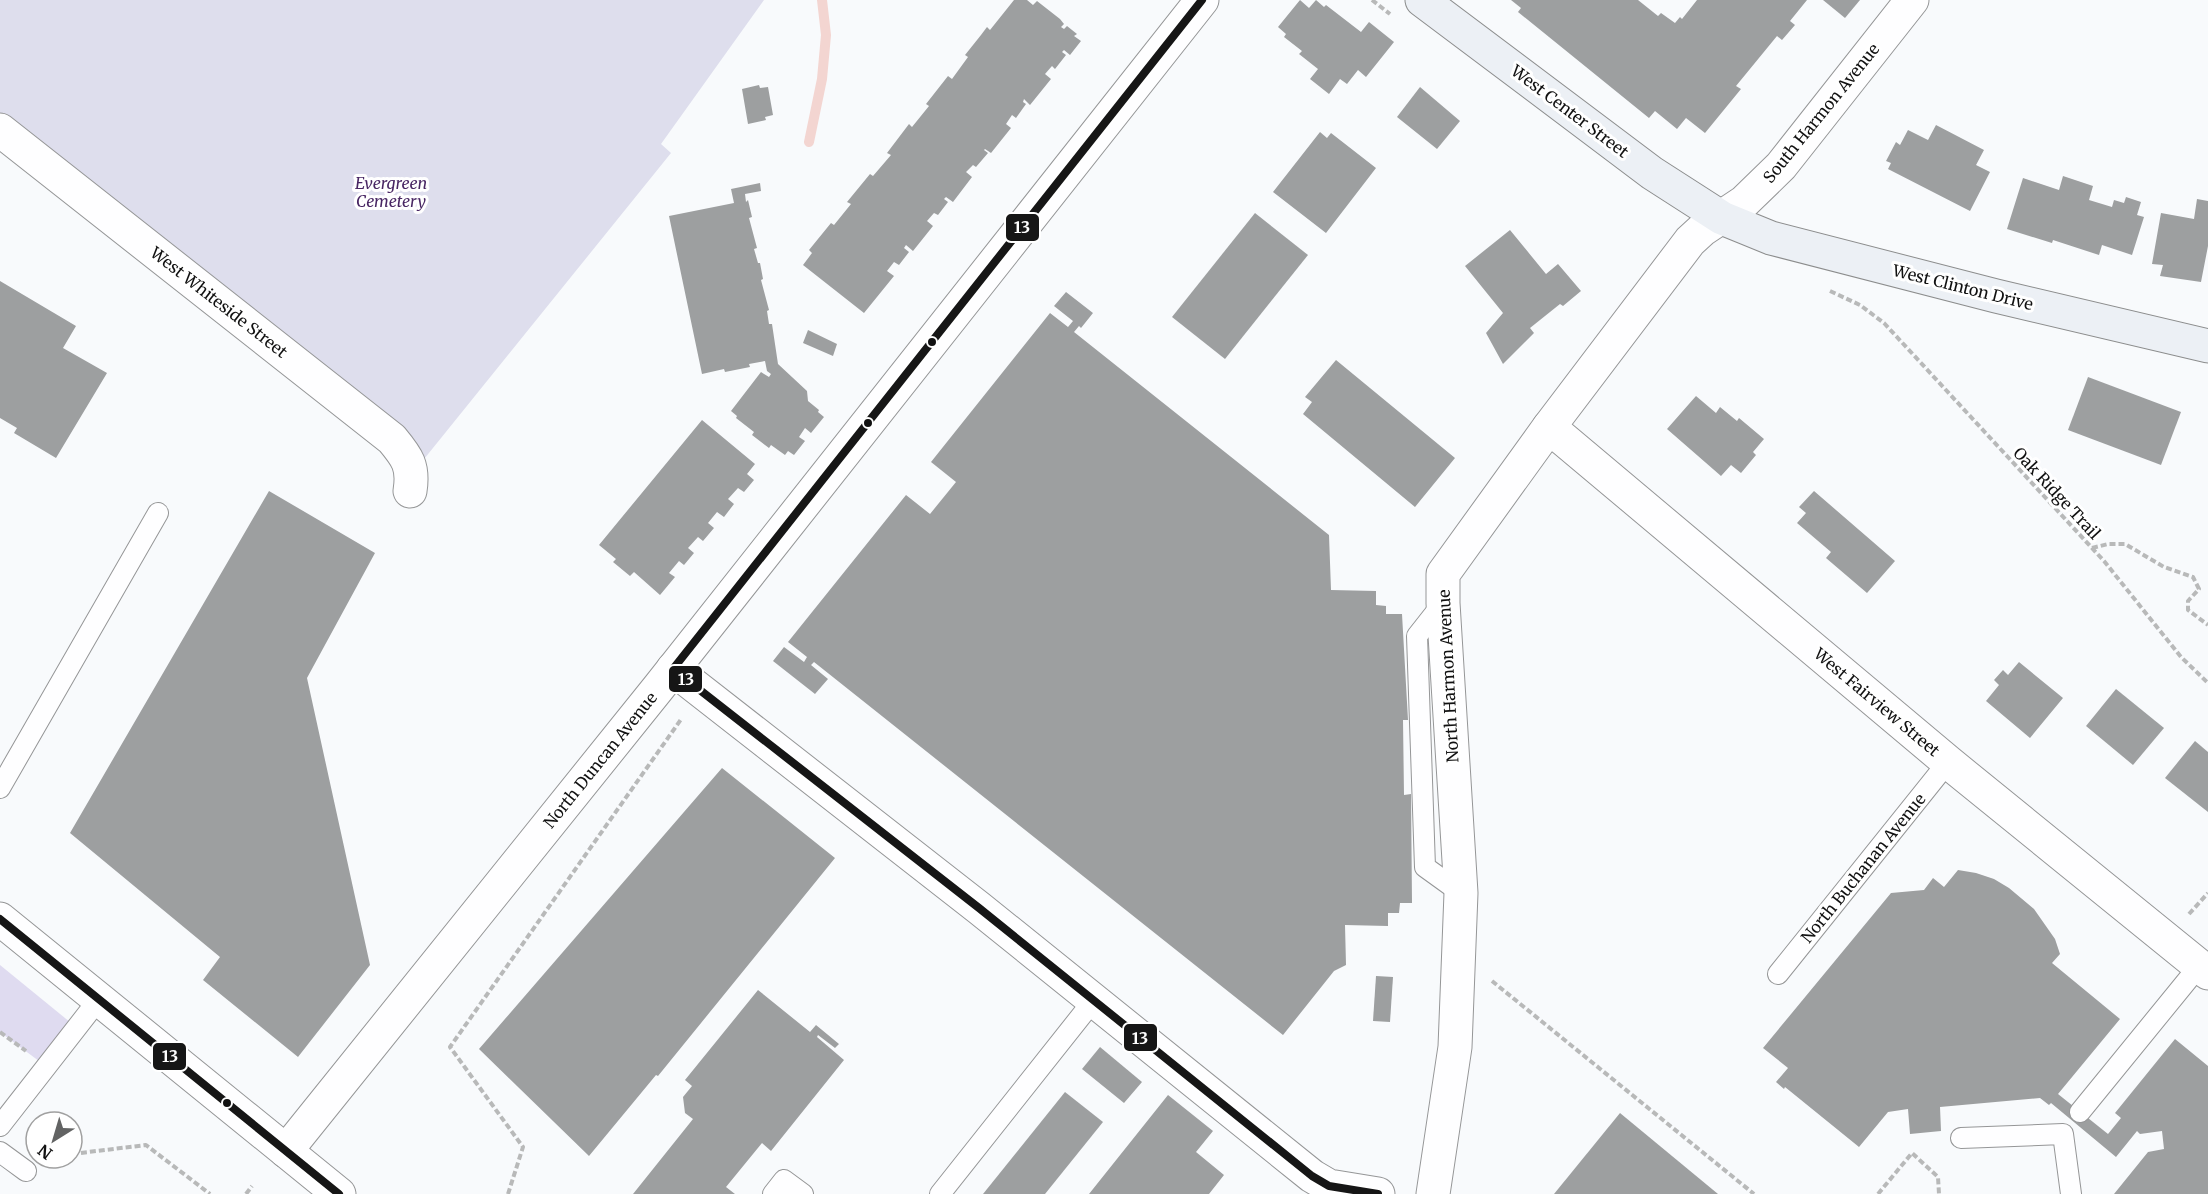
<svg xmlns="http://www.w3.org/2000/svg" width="2208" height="1194" font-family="Merriweather,serif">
<rect width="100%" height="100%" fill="#f8fafc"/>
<!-- green -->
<polygon fill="#dfdbf0" points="0,965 76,1027 47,1067 0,1032"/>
<!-- cemetery -->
<polygon fill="#dedeed" points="0,0 764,0 661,144 671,153 412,474 0,130"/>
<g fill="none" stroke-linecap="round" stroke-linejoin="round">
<!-- stream -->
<polyline stroke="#f3d5d1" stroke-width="10" points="809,142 822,79 826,35 822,0"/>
</g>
<!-- building -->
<g fill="#9d9fa0">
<polygon points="1014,0 1027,0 1033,5 1037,1 1060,19 1064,24 1061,27 1064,29 1067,26 1077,34 1074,36 1081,41 1070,55 1064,50 1062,52 1066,55 1055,69 1052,66 1045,74 1051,79 1030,105 1024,99 1023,102 1026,104 1016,118 1012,115 1006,124 1011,128 991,153 985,149 984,150 988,153 976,167 973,165 966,172 972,177 953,202 946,197 944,199 948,202 938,215 934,213 927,221 933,226 913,251 906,245 904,248 909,252 899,265 894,262 887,271 894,276 864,313 803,265 812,253 809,250 831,223 834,225 851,204 847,202 870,174 873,176 891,155 887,153 909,124 912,127 929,106 926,104 948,76 952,79 968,57 965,55 981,35 987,27 990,30"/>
<polygon points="1300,0 1309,8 1316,0 1324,7 1326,5 1361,32 1369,22 1394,42 1366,77 1358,70 1347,84 1340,79 1329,94 1310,79 1318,69 1299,54 1302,51 1284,37 1286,34 1278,27"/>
<polygon points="1511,0 1638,0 1658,16 1661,13 1675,23 1680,17 1682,19 1697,0 1807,0 1790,21 1795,25 1782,40 1777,36 1736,86 1741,89 1705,133 1686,118 1677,129 1655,111 1649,118 1518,12 1521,8"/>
<polygon points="1823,0 1860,0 1845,18"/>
<polygon points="759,85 760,88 768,87 773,115 765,117 766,120 748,124 742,89"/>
<polygon points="1420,87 1460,121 1437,149 1397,117"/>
<polygon points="1936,125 1984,150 1976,165 1990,172 1970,211 1888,169 1891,163 1886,161 1896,142 1900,145 1908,130 1928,140"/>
<polygon points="1320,132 1327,138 1331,133 1376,168 1326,233 1273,192"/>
<polygon points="2063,176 2093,186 2089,200 2112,207 2114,200 2124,203 2126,197 2141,202 2137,215 2144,217 2132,255 2102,245 2099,255 2053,240 2052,243 2007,229 2023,178 2059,190"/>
<polygon points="760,183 761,191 745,194 746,202 748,200 752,217 749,218 757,248 754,249 758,263 760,263 763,279 761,280 769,310 767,311 769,324 772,324 778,364 807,391 808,401 819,410 818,412 824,417 811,433 805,428 799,437 805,441 794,455 788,451 785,455 771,445 769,448 752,435 754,432 736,418 737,416 731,411 761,372 769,377 771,374 767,371 765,361 749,364 750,367 725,372 724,369 702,374 669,216 734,203 731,189"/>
<polygon points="2197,199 2208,201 2208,246 2201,282 2160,276 2163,265 2152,264 2161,213 2194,219"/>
<polygon points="1255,213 1308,255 1225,359 1172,317"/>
<polygon points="1510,230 1546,274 1558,264 1581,291 1563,306 1560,304 1530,328 1534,333 1503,364 1486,333 1503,313 1465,266"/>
<polygon points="0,281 76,326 63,348 107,373 56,458 14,433 17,428 0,418"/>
<polygon points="1066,292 1093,313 1081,328 1079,326 1074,332 1329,535 1331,590 1376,591 1376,605 1386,606 1386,614 1402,614 1408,720 1403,720 1404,795 1411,794 1412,903 1400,903 1399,913 1388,913 1388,926 1345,925 1346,965 1334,971 1283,1035 814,662 811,665 828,679 815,694 773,661 784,647 804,662 807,657 788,642 906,495 930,514 956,482 931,462 1050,313 1068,327 1073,321 1054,306"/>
<polygon points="808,330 837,344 833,356 803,343"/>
<polygon points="1336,360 1455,458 1415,507 1303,414 1312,402 1305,397"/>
<polygon points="2088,377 2181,412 2161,465 2068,430"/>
<polygon points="1696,396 1716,413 1720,407 1737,421 1739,418 1764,439 1753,452 1756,455 1741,473 1731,465 1721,476 1667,429"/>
<polygon points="702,420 755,464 747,474 754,480 744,492 738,488 728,499 734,504 724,517 717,512 708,523 714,528 703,541 698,537 688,548 694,553 684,565 679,561 669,573 675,577 660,595 634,572 630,576 613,562 616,559 599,545"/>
<polygon points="269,491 375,553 307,678 370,965 298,1057 203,980 220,957 70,833"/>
<polygon points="1814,491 1895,561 1867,593 1826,558 1831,552 1797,523 1806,513 1799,507"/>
<polygon points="2019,662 2063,698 2030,738 1986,701 1999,685 1994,680 2003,670 2008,675"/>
<polygon points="2116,689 2164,728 2133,765 2086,726"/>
<polygon points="2195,741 2208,752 2208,812 2165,778"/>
<polygon points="722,768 835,858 658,1076 656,1075 589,1156 479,1049"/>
<polygon points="1958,870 1976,873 1994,879 2009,888 2034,909 2055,939 2060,954 2052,963 2120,1019 2058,1094 2108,1134 2121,1118 2115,1113 2175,1039 2208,1066 2208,1194 2114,1194 2148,1152 2164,1149 2162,1131 2140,1134 2137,1131 2116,1157 2051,1103 2049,1105 2040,1098 1940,1107 1941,1131 1910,1134 1908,1109 1888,1112 1859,1147 1785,1087 1784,1089 1776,1082 1788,1068 1763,1048 1891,893 1924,890 1933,878 1944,887"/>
<polygon points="1376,976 1393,977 1390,1022 1373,1021"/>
<polygon points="758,990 810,1032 816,1025 839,1044 835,1048 818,1035 817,1037 844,1060 771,1151 762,1143 726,1187 735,1194 633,1194 693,1119 685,1113 683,1097 692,1086 685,1080"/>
<polygon points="1100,1047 1142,1082 1124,1103 1082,1069"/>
<polygon points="1065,1092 1103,1122 1045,1194 983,1194"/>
<polygon points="1168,1095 1213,1131 1196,1152 1224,1175 1209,1194 1089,1194"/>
<polygon points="1620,1113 1718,1194 1554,1194"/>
</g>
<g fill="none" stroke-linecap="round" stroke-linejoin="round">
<defs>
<g id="lane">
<polyline points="1443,603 1417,636 1425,867 1461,893"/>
<polyline points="0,788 158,513"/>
<polyline points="1778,974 1948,762"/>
<polyline points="2080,1112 2199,966"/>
<polyline points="0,1126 99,999"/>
<polyline points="1961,1138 2063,1134 2071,1194"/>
<polyline points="0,1152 26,1171"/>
<polyline points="773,1194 784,1180 803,1194"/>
<polyline points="940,1194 1093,1001"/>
</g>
<g id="street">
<path d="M0 130 392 439C407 457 414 466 410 491"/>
<polyline points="1549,427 1948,762 2208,973"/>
<polyline points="673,669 979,908 1312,1176 1329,1186 1378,1194"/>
<polyline points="0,919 339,1194"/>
<polyline points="286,1151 659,687 1202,0"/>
<polyline points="1433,1194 1455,1047 1461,893 1443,603 1443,574 1549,427 1690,241 1702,230 1744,202 1781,166 1912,0"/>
</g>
<polyline id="secondary" points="1422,0 1652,173 1722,218 1771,238 1996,296 2208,346"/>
</defs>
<!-- lane casing -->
<use href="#lane" stroke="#959697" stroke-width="22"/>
<!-- street casing -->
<use href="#street" stroke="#959697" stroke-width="35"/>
<!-- secondary casing -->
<use href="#secondary" stroke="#8c8d8d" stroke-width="35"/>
<!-- path -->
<g stroke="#b8b9b9" stroke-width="4" stroke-dasharray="6 3" stroke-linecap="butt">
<polyline points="1372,0 1390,14"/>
<polyline points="1830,291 1860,305 1884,323 2104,561 2181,657 2208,683"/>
<polyline points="2092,548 2108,544 2125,544 2164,567 2193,577 2199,589 2188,601 2188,610 2208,625"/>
<polyline points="2189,914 2208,893"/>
<polyline points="1492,981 1754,1194"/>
<polyline points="0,1032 26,1051"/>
<polyline points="72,1154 146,1145 210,1194"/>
<polyline points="246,1194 252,1186"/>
<polyline points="508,1194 523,1147 450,1047 682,718"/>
<polyline points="1878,1194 1912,1153 1938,1177 1939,1194"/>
</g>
<!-- lane -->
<use href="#lane" stroke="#fefeff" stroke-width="20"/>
<!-- street -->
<use href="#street" stroke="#fefeff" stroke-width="33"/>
<!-- secondary -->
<use href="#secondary" stroke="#ecf0f5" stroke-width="33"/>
<defs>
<g id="bus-1">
<polyline points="1202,0 673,669 979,908 1312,1176 1329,1186 1378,1194"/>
<polyline points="0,919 339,1194"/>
</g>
</defs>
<!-- bus-1 casing -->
<use href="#bus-1" stroke="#fff" stroke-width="12"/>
<!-- bus-1 -->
<use href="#bus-1" stroke="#161616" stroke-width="8"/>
</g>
<!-- markers -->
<g fill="#111" stroke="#fff" stroke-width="2">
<circle cx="932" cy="342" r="5"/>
<circle cx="868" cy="423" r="5"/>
<circle cx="227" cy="1103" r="5"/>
</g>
<g text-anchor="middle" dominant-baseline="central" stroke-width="6" stroke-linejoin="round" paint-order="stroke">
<!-- street labels -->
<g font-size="16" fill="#111" stroke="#fff">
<text transform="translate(1570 111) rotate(37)">West Center Street</text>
<text transform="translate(1821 113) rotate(-51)">South Harmon Avenue</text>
<text transform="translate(1963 287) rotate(14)">West Clinton Drive</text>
<text transform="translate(219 302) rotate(38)">West Whiteside Street</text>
<text transform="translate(2057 493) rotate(47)">Oak Ridge Trail</text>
<text transform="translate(1448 676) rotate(-93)">North Harmon Avenue</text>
<text transform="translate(1877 702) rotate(40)">West Fairview Street</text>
<text transform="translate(600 760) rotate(-51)">North Duncan Avenue</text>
<text transform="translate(1863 868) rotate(-51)">North Buchanan Avenue</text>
</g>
<!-- park labels -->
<g font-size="16" font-style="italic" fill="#482663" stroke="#fff">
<text x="391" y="183">Evergreen<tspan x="391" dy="18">Cemetery</tspan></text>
</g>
</g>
<g stroke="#fff" stroke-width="2">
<rect x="1005" y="213" width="35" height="29" rx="6" fill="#161616"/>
<rect x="668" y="665" width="35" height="28" rx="6" fill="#161616"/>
<rect x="1123" y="1023" width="35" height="29" rx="6" fill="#161616"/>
<rect x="152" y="1042" width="35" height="29" rx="6" fill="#161616"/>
</g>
<g font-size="16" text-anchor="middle" font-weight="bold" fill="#fff">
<text x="1022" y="233">13</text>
<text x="686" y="685">13</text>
<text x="1140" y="1044">13</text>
<text x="170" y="1062">13</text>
</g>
<!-- north arrow -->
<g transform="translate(54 1140) rotate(217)"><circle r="28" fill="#ffffff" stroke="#a0a0a0" stroke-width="1.5"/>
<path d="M0-4.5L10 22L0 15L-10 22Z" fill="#626363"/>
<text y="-9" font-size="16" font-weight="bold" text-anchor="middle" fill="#111111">N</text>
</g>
</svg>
